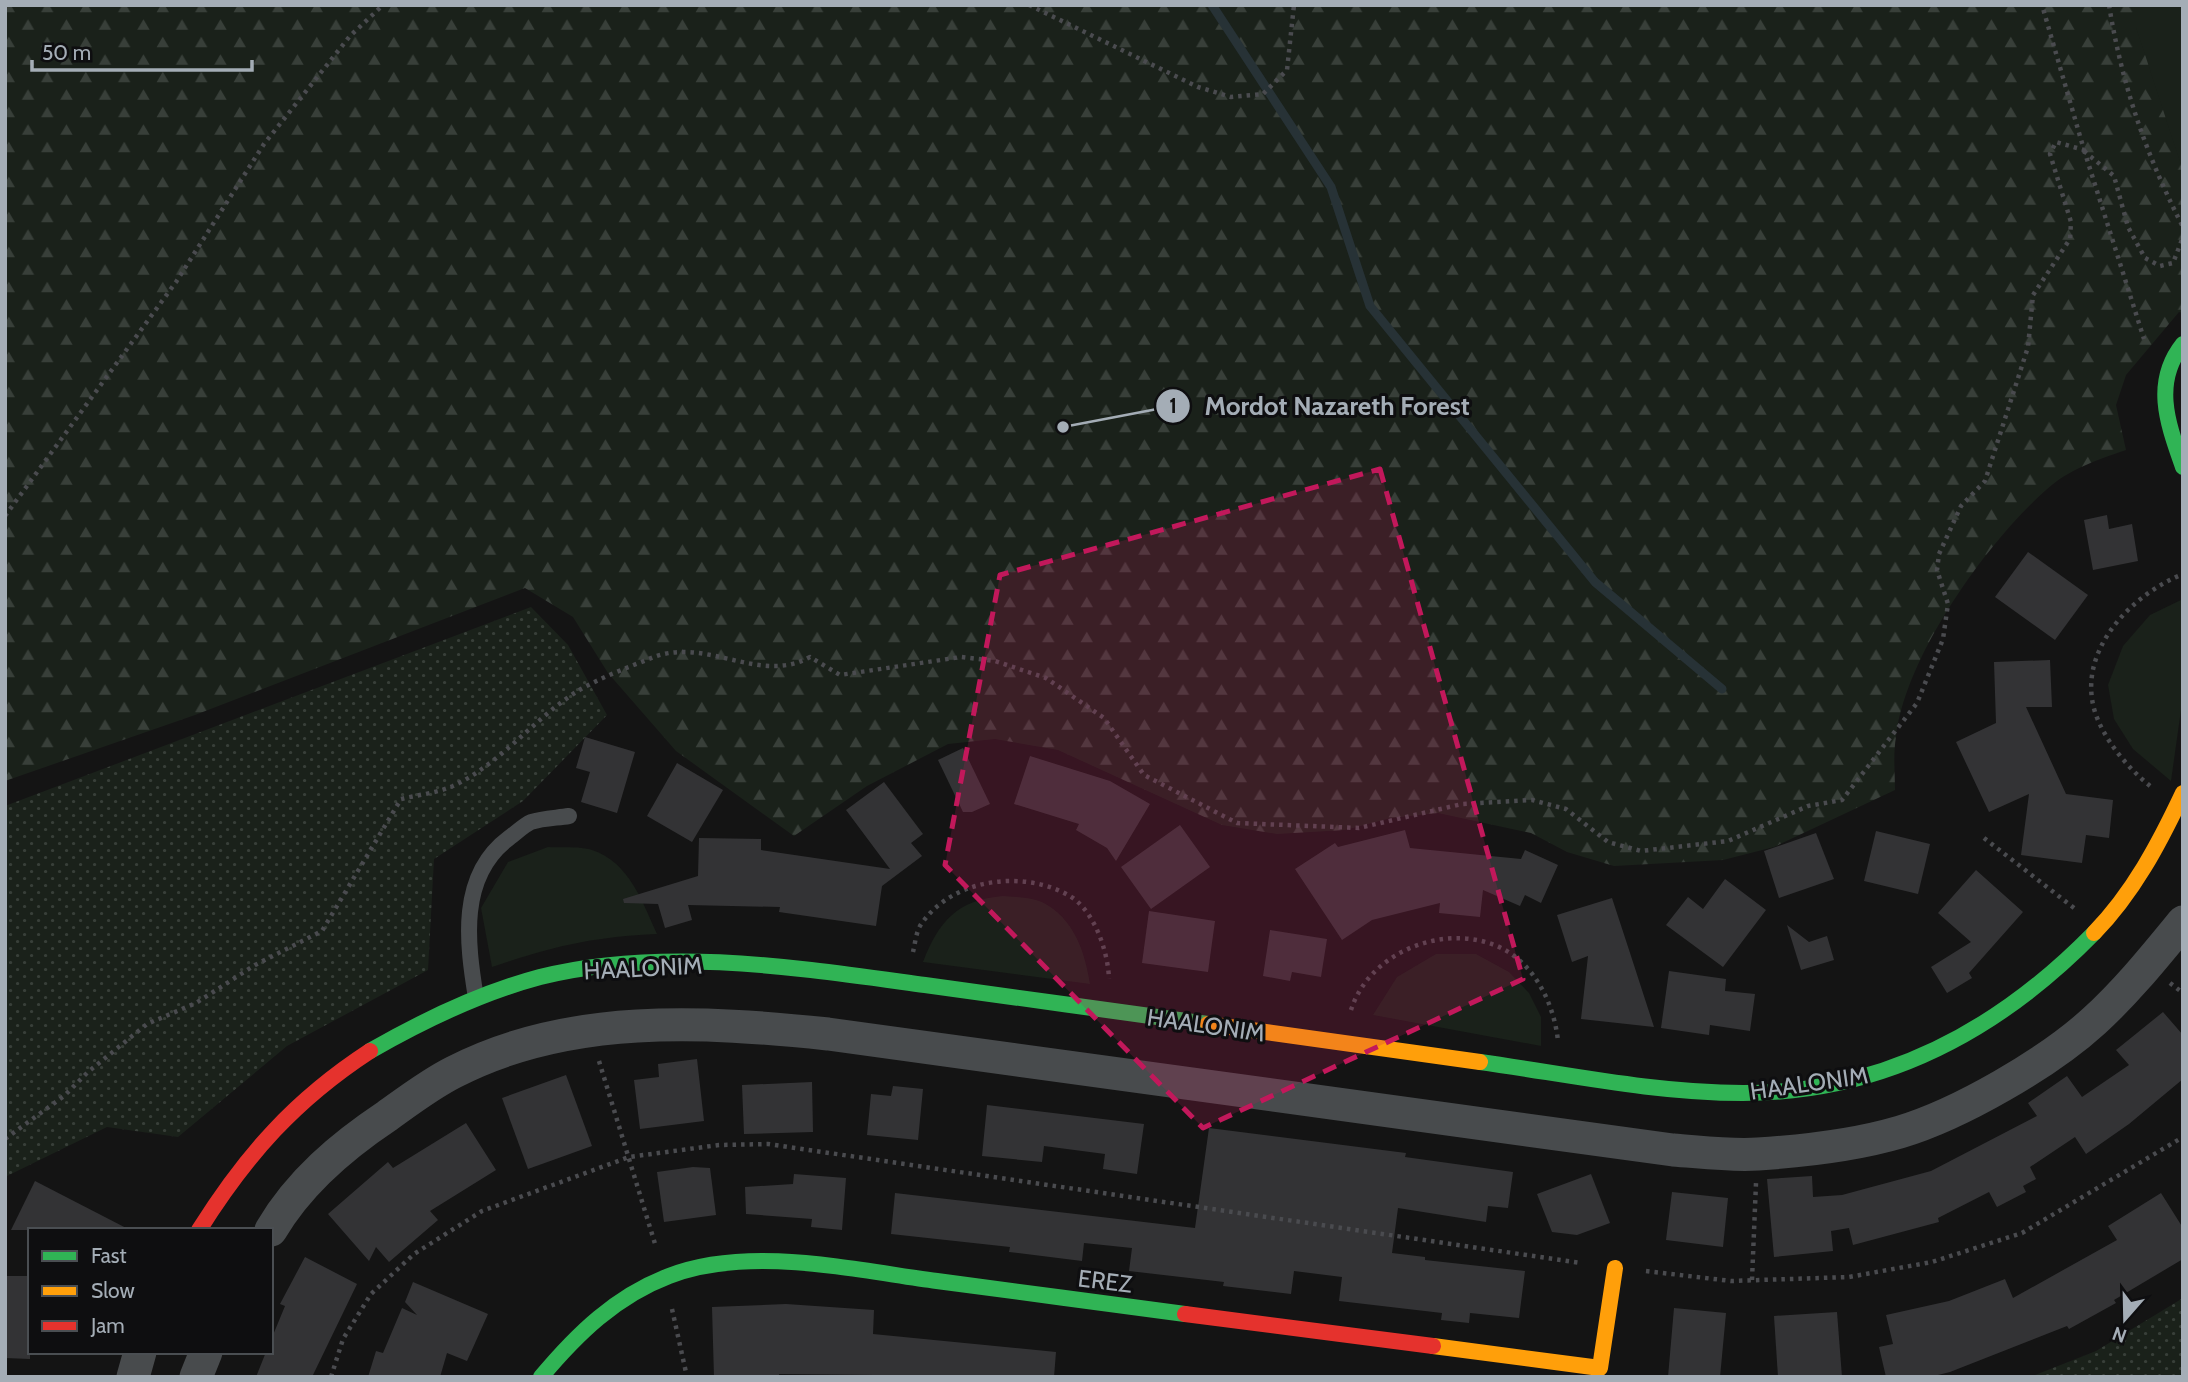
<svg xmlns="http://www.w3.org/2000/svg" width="2188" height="1382" font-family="Cabin,sans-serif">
<defs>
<pattern id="grass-dots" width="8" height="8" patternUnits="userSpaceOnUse" patternTransform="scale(1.75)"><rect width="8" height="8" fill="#1a211a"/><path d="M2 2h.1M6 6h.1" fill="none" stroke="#383f39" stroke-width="1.8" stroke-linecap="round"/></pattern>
<pattern id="forest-firs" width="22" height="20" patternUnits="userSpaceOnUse" patternTransform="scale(1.75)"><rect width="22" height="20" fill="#1a211a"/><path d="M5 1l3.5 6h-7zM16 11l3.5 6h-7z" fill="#383f39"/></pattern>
</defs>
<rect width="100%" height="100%" fill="#141414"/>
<!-- grass -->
<g fill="url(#grass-dots)">
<polygon points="531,607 568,645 607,715 523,801 434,859 428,970 287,1046 178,1137 107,1127 5,1177 5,806"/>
<polygon points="2183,1298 2183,1377 2030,1377 2096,1351"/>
</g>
<!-- forest -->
<path fill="url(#forest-firs)" d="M5 5H2183V313L2179 312 2126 375 2116 405 2126 450C2097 460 2069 469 2046 490 1986 543 1905 657 1896 737 1893 754 1895 773 1895 790L1774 847 1723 860 1614 866 1567 852 1531 833 1438 813 1391 818 1345 830 1277 834 1222 825 1058 750 995 739 948 744 867 786 794 836 676 751 608 673 573 617 525 588 195 715 5 781Z"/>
<!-- park -->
<g fill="#1a211a">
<polygon points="2136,5 2183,5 2183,171 2136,27"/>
<polygon points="2183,599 2183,696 2171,781 2133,749 2114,719 2108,685 2123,646 2150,615"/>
<path d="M548 847C561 848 579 846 592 850 629 862 642 901 657 934 592 937 554 946 492 967L481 908 508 862Z"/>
<path d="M1003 896C1015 897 1031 897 1042 902 1074 918 1085 952 1090 984L923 962C939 921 957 900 1003 896Z"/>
<polygon points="1436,954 1476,954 1509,972 1529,993 1541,1017 1541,1046 1373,1015 1397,977"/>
</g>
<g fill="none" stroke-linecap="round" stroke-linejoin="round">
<!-- stream -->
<polyline stroke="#273236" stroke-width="9" points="1212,5 1331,187 1370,306 1595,582 1722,689"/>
</g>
<!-- building -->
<g fill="#333335">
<polygon points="2107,515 2109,529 2132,524 2138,561 2093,570 2084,520"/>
<polygon points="2028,552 2088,595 2055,640 1995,597"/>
<polygon points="2050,660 2052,707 2026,707 2066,794 2113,800 2109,838 2086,835 2082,863 2021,855 2029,794 1989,812 1956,742 1996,723 1994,662"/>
<polygon points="585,737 635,752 617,813 581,802 590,772 576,768"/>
<polygon points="963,748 990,804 972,812 963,812 938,760"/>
<polygon points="1030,756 1110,781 1150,804 1116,861 1107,848 1076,830 1079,824 1014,804"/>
<polygon points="677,763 723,790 692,842 647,816"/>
<polygon points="884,782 923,834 911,843 922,856 882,886 876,926 779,912 780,907 688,905 692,920 665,928 658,904 624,903 623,899 698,876 699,838 761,839 761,850 890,869 846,810"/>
<polygon points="1180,825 1210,867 1151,909 1121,867"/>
<polygon points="1405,830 1410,848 1521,859 1525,850 1558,865 1541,903 1525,895 1520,906 1483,890 1480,917 1439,913 1440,903 1372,920 1342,940 1295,869 1335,843 1338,847"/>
<polygon points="1876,831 1930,844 1918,894 1864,881"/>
<polygon points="1816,833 1834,879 1779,898 1764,851"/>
<polygon points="1976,870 2023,912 1969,973 1972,978 1947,993 1931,967 1971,942 1938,913"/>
<polygon points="1725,879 1766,910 1723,967 1666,925 1688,897 1703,909"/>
<polygon points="1612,898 1631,956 1654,1027 1581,1019 1588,956 1572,962 1557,915"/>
<polygon points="1149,911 1215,921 1208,972 1142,963"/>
<polygon points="1787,925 1809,942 1827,936 1834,960 1801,970"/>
<polygon points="1270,930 1327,939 1321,977 1292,972 1290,981 1263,976"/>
<polygon points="1669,971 1726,979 1725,991 1755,994 1750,1031 1710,1025 1709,1035 1661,1028"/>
<polygon points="2163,1012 2183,1035 2183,1079 2129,1124 2086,1154 2075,1137 2030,1167 2036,1179 2023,1186 2026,1192 1997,1207 1989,1192 1938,1218 1939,1222 1853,1245 1849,1228 1831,1231 1833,1251 1774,1257 1767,1179 1812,1176 1813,1197 1842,1195 1931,1171 2037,1116 2028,1103 2067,1076 2082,1097 2129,1065 2116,1050"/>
<polygon points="697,1059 704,1121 640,1129 634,1080 659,1077 658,1064"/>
<polygon points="566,1075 592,1146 528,1169 502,1098"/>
<polygon points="812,1082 813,1132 744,1134 742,1085"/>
<polygon points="893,1086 923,1089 918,1140 867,1135 871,1094 891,1096"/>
<polygon points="987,1105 1144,1124 1137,1174 1103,1169 1105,1154 1044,1146 1042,1162 982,1156"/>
<polygon points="466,1123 496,1170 430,1211 438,1220 389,1262 376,1247 369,1261 328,1214 388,1162 393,1168"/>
<polygon points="1209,1128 1406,1153 1405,1157 1513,1172 1508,1208 1488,1206 1486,1222 1398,1208 1392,1253 1425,1257 1425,1260 1525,1271 1519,1318 1470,1313 1469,1323 1441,1320 1442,1313 1339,1301 1342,1277 1294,1271 1291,1294 1223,1286 1224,1282 1129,1271 1132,1248 1084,1243 1082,1261 1009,1252 1010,1247 891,1234 895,1193 1195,1228"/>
<polygon points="693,1167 710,1168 716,1215 664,1222 657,1172"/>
<polygon points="794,1174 846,1178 842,1230 811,1227 812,1219 746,1214 745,1187 793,1184"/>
<polygon points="1591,1174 1610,1223 1577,1235 1552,1232 1537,1194"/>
<polygon points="35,1181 130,1230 11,1230"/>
<polygon points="1672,1192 1728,1198 1723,1247 1666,1240"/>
<polygon points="2161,1193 2183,1228 2183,1259 2114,1300 2116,1303 2069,1329 2067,1326 1950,1372 1930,1377 1886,1377 1879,1347 1893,1344 1886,1315 1949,1301 2005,1279 2013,1298 2117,1240 2108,1226"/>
<polygon points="305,1257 357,1284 312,1377 256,1377 266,1352 271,1352 271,1340 285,1306 280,1304"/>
<polygon points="6,1276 30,1276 30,1359 5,1358"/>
<polygon points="413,1282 488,1314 467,1361 447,1353 440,1377 368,1377 376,1351 383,1353 402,1308 417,1315 405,1302"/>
<polygon points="786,1304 874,1310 873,1334 1056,1352 1054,1377 779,1374 779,1377 714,1377 712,1307"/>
<polygon points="1674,1308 1726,1313 1720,1377 1668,1377"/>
<polygon points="1837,1312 1842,1377 1778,1377 1774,1316"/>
</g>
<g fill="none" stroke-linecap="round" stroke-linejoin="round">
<!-- path -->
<g stroke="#4a4b4f" stroke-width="4.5" stroke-dasharray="3.5 5" stroke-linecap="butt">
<polyline points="1029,5 1198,87 1231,97 1263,94 1287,70 1294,5"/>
<path d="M2109 5C2122 85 2146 155 2183 227"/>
<polyline points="2084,150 2144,339"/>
<polyline points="2084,151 2114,176 2128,227 2145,258 2160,266 2173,263 2183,237"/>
<polyline points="5,516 176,282 264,144 350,36 383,5"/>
<path d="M2150 786C2128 768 2104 740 2095 712 2076 651 2131 595 2183 574"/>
<polyline points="1984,838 2074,908"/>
<path d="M913 952C915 944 916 933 920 926 950 879 1021 869 1068 895 1094 909 1108 951 1109 979"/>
<polyline points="2170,983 2183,993"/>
<path d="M1351 1010C1369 953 1442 923 1497 946 1534 962 1554 1003 1558 1041"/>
<polyline points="599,1061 656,1247"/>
<path d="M5 1139 64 1096 88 1072 147 1024 196 1003 255 965 322 931 401 799C417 795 437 793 453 786 500 764 533 720 576 692 599 678 629 667 654 657 707 637 760 685 810 657L840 675 961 657 995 661 1046 678 1104 718 1144 775 1237 823 1359 828 1462 804 1532 800 1566 809 1608 842 1641 851 1728 841 1808 806 1842 800 1917 703 1943 639 1948 604 1937 570 1939 554 1961 506 1985 481 2028 347 2033 295 2070 239 2071 222 2050 154 2056 142 2084 150 2042 5"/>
<polyline points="1646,1271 1731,1281 1849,1277 1932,1262 2022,1233 2183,1137"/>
<polyline points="1752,1280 1756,1183"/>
<polyline points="672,1309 687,1377"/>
<polyline points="331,1377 343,1339 371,1294 414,1254 482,1211 629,1157 719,1145 768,1144 1581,1263"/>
</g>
<!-- lane -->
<path stroke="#484b4d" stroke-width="16" d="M476 998C467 943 458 876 509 838 516 833 524 825 531 822 543 818 557 818 569 816"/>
<!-- street -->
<g stroke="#484b4d" stroke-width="33">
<path d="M271 1230C299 1182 342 1146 387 1116 408 1101 430 1084 454 1072 568 1013 704 1021 828 1034L1673 1150C1701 1152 1731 1156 1758 1154 1804 1151 1856 1145 1900 1132 1960 1114 2048 1063 2094 1021 2127 991 2155 956 2183 922"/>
<polyline points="133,1377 140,1352"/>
<polyline points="196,1377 206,1352"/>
</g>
<!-- fast -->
<g stroke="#30b455" stroke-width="16">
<path d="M2183 344C2152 383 2168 424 2183 467"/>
<path d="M370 1051C424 1020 480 993 540 977 664 946 800 968 925 985 1019 998 1114 1011 1208 1024"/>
<path d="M1480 1062C1566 1074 1655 1093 1743 1093 1882 1093 1998 1031 2094 933"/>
<path d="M541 1377C577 1334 616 1296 669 1276 749 1245 854 1270 937 1281 1020 1292 1102 1303 1185 1314"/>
</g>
<!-- slow -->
<g stroke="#ff9f0a" stroke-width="16">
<path d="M2094 933C2133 893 2159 844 2183 793"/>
<polyline points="1208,1024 1480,1062"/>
<polyline points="1433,1346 1600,1368 1615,1268"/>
</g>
<!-- jam -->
<g stroke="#e5322d" stroke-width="16">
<path d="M199 1230C247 1154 295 1100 370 1051"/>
<polyline points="1185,1314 1433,1346"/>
</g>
</g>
<!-- marked area -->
<path fill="#c2185b" fill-opacity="0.2" stroke="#c2185b" stroke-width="5" stroke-dasharray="14 9" stroke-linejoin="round" d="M1380 469 1523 979 1203 1128 945 865 1000 575Z"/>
<g text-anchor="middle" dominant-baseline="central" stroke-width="6" stroke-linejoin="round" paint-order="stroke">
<!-- street labels -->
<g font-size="24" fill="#a4adb6" stroke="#0e0e10">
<text transform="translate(643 968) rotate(-3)">HAALONIM</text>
<text transform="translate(1206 1025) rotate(8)">HAALONIM</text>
<text transform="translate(1809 1083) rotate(-8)">HAALONIM</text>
<text transform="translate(1105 1281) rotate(7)">EREZ</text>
</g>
</g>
<!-- callouts -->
<path fill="none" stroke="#a4adb6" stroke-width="2.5" d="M1063 427L1173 406"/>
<g fill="#a4adb6" stroke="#0e0e10" stroke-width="2.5">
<circle cx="1063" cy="427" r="7"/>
<circle cx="1173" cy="406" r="18"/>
</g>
<g font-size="21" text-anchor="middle" font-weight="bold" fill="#111">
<text x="1173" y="413">1</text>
</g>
<g font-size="26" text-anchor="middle" font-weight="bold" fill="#a4adb6" stroke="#0e0e10" stroke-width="6" stroke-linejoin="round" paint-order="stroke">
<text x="1337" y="415">Mordot Nazareth Forest</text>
</g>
<!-- border -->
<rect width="2188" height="1382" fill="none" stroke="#a4adb6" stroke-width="14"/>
<!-- legend -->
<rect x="28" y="1228" width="245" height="126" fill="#0e0e10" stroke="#4a4e52" stroke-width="2"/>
<rect x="42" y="1251" width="35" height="10" fill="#30b455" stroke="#4a4e52" stroke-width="2"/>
<text x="91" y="1263" font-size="21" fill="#a4adb6">Fast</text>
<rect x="42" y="1286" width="35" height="10" fill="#ff9f0a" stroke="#4a4e52" stroke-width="2"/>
<text x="91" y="1298" font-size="21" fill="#a4adb6">Slow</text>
<rect x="42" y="1321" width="35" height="10" fill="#e5322d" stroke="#4a4e52" stroke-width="2"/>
<text x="91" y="1333" font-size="21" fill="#a4adb6">Jam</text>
<!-- north arrow -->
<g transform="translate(2125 1319) rotate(200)" stroke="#0e0e10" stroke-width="5" paint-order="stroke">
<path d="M0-5L12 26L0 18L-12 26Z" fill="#a4adb6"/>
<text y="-10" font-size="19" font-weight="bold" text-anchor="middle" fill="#a4adb6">N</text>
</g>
<!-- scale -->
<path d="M32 60v10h220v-10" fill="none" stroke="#a4adb6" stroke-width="3.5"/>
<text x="42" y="60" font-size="21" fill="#a4adb6" stroke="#0e0e10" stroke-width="5" paint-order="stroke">50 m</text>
</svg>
